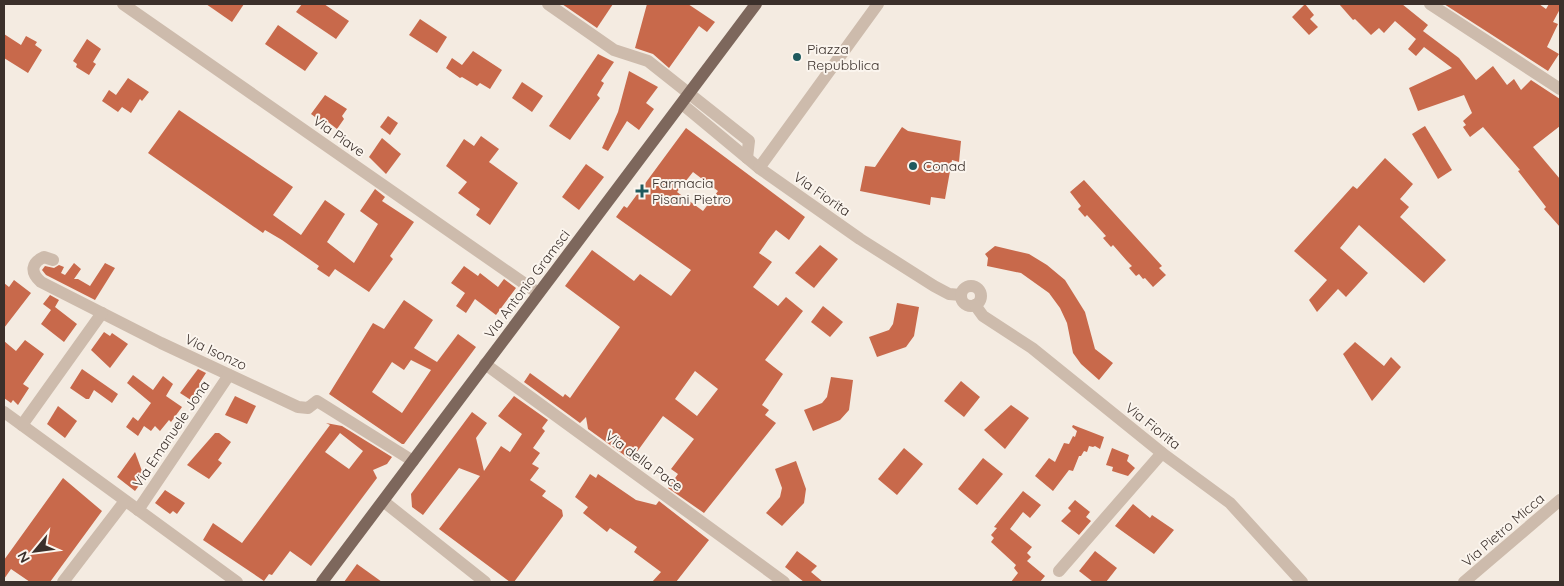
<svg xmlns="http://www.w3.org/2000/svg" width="1564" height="586" font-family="Quicksand,sans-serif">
<rect width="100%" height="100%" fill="#f4ebe1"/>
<!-- building -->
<g fill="#c8694b" fill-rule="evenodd">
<polygon points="206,4 244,4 232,22"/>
<polygon points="302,4 324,4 349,21 336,39 296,12"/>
<polygon points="562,4 613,4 597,28"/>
<polygon points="647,4 688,4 715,22 707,32 699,26 669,68 653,54 635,48"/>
<polygon points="1305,4 1314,15 1310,19 1318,27 1309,35 1292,17"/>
<polygon points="1339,4 1402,4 1428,25 1423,31 1459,58 1476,80 1493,66 1507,85 1514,79 1521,90 1531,80 1560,99 1560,126 1533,147 1560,179 1560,227 1544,209 1546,207 1518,171 1520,170 1483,127 1470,137 1463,127 1466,125 1463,121 1472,113 1464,95 1418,111 1409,88 1452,68 1424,47 1416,56 1408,49 1416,39 1395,21 1384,33 1379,28 1371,35 1355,19 1353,20"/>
<polygon points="1444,4 1539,4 1546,9 1549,4 1560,4 1560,9 1553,22 1558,24 1547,47 1559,54 1548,71"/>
<polygon points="420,19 447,37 437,53 409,35"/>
<polygon points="278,25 318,53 305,71 265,44"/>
<polygon points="4,34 21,45 26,36 37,42 35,45 42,50 28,73 4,58"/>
<polygon points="87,39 101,49 93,62 96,64 89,75 76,67 77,64 73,61"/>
<polygon points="473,51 502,70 490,89 480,83 477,86 462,77 460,78 446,68 452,58 462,65"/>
<polygon points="598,54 614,62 601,81 604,83 597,95 600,98 570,140 549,126"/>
<polygon points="629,71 658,87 646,103 654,109 639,130 627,121 608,151 602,148 618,112"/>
<polygon points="128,78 149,92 142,101 140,99 131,113 122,107 118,112 102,101 109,90 116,95"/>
<polygon points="522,82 543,96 532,112 512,98"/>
<polygon points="325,95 347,109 342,116 344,119 337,129 328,122 326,125 311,114"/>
<polygon points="179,110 293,187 273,215 301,235 325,200 345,214 327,242 354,263 378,224 360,211 375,189 385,197 382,201 414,222 390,256 393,259 369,292 335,269 329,277 317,269 319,266 282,240 265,230 263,233 148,153"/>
<polygon points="388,116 398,123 390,135 380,127"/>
<polygon points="1425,126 1452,170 1438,179 1412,134"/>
<polygon points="902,127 908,131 961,141 959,162 952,160 945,199 931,197 930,205 860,191 865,166 875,167"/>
<path d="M686 128 805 217 789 240 776 230 768 240 759 253 772 262 753 287 778 306 786 297 803 311 765 360 783 374 762 405 769 410 765 415 776 423 704 513 668 488 678 474 671 469 694 439 663 416 631 460 588 429 586 417 580 423 524 382 530 373 563 397 565 394 570 398 620 327 565 286 592 250 634 281 640 274 671 296 691 270 616 217 624 206 627 208ZM693 172 718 191 703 211 677 192ZM695 371 718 389 697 416 675 399Z"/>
<polygon points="481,136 499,149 489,162 518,183 490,225 476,215 480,209 458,193 467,182 446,166 464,139 474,146"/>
<polygon points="382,138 401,154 386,174 369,157"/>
<polygon points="1385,158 1413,184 1400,199 1409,207 1400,217 1446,260 1424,283 1359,225 1340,248 1368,273 1346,297 1338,289 1317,312 1309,300 1327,280 1294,251 1353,186 1357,189"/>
<polygon points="586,164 604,177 579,210 562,197"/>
<polygon points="1084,180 1162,266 1159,268 1166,275 1153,287 1145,278 1143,279 1139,274 1136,276 1129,268 1132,266 1127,261 1113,245 1111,247 1103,238 1106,236 1087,215 1085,217 1078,209 1081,206 1070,192"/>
<polygon points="820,245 838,259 814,288 795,273"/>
<polygon points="995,246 1029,254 1047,265 1065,280 1085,312 1095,349 1113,363 1099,380 1081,364 1073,353 1067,323 1060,308 1049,293 1021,273 987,266 988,258 985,254"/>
<polygon points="74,263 81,269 74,279 78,279 90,286 105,263 115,268 95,300 46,275 42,270 45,266 54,268 59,265 64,267 61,273 65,275"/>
<polygon points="464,266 478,276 480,273 498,287 504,279 516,288 496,315 475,299 466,313 456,306 465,293 451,283"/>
<polygon points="14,280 31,293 4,328 4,283 9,287"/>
<polygon points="50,295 59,300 55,307 77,324 64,342 41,324 51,310 43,304"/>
<path d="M404 300 433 320 414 348 437 362 458 334 476 347 404 444H402L329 394 373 323 384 329ZM411 360 431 370 402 413 372 392 392 362 404 370Z"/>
<polygon points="897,303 919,307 914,336 906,347 877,357 869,337 889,330 893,324"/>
<polygon points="823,306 843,322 830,337 811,322"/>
<polygon points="104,332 110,336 112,333 128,344 110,368 91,350"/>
<polygon points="25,340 44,354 23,384 29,388 18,405 13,400 11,403 4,398 4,341 16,351"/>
<polygon points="1355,342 1384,366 1391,357 1401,367 1372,401 1343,354"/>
<polygon points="82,369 118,394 112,403 94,390 89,399 86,399 70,388"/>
<polygon points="198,369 206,373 199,384 204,388 194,402 180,393"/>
<polygon points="133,375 153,390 163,376 173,384 166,396 182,407 171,422 169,420 160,431 155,426 151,431 144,426 138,436 126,427 133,417 138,421 151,403 127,383"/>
<polygon points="831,377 853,380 849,410 840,420 813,431 804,410 822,403 827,397"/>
<polygon points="961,381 980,397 964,417 944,401"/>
<polygon points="235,396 256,406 247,424 225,415"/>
<polygon points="514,396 548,420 542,428 545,431 533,448 540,453 532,464 539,468 530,480 546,491 542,496 562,510 563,516 514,582 510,582 439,529 480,476 459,468 423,515 412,507 411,494 472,412 487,423 476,438 484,471 501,446 510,452 522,434 498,416"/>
<polygon points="1011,405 1029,418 1005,449 984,430"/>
<polygon points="58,406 77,421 65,438 47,424"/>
<path d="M326 423 342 426 392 457 387 464 373 470 377 478 311 566 290 551 272 575 269 574 264 581 203 540 213 523 242 543 330 425ZM340 433 363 451 349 469 325 452Z"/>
<polygon points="1073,425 1104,437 1100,449 1095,446 1093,447 1089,446 1087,452 1084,451 1081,456 1079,456 1073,471 1069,470 1053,491 1035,476 1049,458 1055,462 1064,443 1069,444 1073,436 1075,437 1077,431 1072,427"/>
<polygon points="215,433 219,433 231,442 218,460 222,463 209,479 187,465"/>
<polygon points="904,448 923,464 897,495 878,479"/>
<polygon points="1112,448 1129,455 1127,461 1135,468 1128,476 1112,471 1113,467 1106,465"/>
<polygon points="135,452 142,471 141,478 143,480 135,491 117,477"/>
<polygon points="983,458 1003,474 977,505 958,489"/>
<polygon points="796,461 806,489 804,503 782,526 766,513 780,497 782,488 775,469"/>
<polygon points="590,474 596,478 598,474 636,500 656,505 659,501 709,540 676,582 652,582 661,572 634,552 637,547 610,528 607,532 583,513 588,507 575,497"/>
<polygon points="63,478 102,511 50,582 30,582 11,569 4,579 4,560"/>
<polygon points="165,490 185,503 177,514 173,511 170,514 155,503"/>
<polygon points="1023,491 1041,505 1030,518 1023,512 1010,529 1032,547 1027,553 1031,557 1027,561 1045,576 1040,582 1011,582 1018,573 1014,568 1016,565 991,542 994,538 991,535 997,528 994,527"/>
<polygon points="1075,500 1090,512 1086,517 1091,521 1079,535 1061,521 1071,511 1068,508"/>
<polygon points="1133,504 1150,518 1152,515 1174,530 1154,554 1115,526"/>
<polygon points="797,551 817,566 811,572 823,582 804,582 785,567"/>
<polygon points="1095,551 1117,568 1106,582 1093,582 1079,571"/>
<polygon points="357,564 382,582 344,582"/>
</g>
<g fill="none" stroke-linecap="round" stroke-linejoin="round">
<!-- minor -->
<g stroke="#cdbbac" stroke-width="12">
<polyline points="123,4 538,293"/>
<polyline points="548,4 614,50 648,61 749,141 747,158"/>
<polyline points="1430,4 1560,89"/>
<polyline points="682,104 759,168 860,239 934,286 949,294 961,295"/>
<polyline points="759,168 878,4"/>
<path d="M53 260 44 257C31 263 30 272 41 282L161 343 298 407 308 408 317 401 413 461"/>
<circle cx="971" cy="296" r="10"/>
<polyline points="975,305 983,316 1032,348 1162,453 1230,503 1302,582"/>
<polyline points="485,364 784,582"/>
<polyline points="4,412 237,582"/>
<polyline points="22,425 102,313"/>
<polyline points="383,501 485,582"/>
<polyline points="138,510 229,375"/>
<polyline points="1059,571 1162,453"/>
<polyline points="63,582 125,501"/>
<polyline points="1464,582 1560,500"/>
</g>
<!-- major -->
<polyline stroke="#7d675c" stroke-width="12" points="322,582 756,4"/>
</g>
<!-- markers -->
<g fill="#1f5a5e" stroke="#fbf5ee" stroke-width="2">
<circle cx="797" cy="57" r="5"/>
<circle cx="913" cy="166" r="5"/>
<path d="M639.5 183.5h5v5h5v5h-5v5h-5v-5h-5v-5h5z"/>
</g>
<g text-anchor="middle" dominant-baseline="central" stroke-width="4" stroke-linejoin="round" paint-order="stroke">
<!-- poi labels -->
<g font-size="14" fill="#3b302b" stroke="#fbf5ee" text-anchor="start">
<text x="807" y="49">Piazza<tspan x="807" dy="16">Repubblica</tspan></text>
<text x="923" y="166">Conad</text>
<text x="652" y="183">Farmacia<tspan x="652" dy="16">Pisani Pietro</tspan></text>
</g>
<!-- street labels -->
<g font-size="14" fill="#3b302b" stroke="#fbf5ee">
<text transform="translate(339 136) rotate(35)">Via Piave</text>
<text transform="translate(822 194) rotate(35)">Via Fiorita</text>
<text transform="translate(527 284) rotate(-53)">Via Antonio Gramsci</text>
<text transform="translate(216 352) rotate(25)">Via Isonzo</text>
<text transform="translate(1153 426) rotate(38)">Via Fiorita</text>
<text transform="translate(171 434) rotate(-56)">Via Emanuele Jona</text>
<text transform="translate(644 461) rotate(36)">Via della Pace</text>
<text transform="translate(1503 530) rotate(-41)">Via Pietro Micca</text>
</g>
</g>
<!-- border -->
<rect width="1564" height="586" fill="none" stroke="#3b302b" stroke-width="10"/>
<!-- north arrow -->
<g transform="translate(35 551) rotate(241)" stroke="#fbf5ee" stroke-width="4" paint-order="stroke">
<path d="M0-4L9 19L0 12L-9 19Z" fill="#3b302b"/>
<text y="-8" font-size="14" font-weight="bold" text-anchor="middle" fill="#3b302b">N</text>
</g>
</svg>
